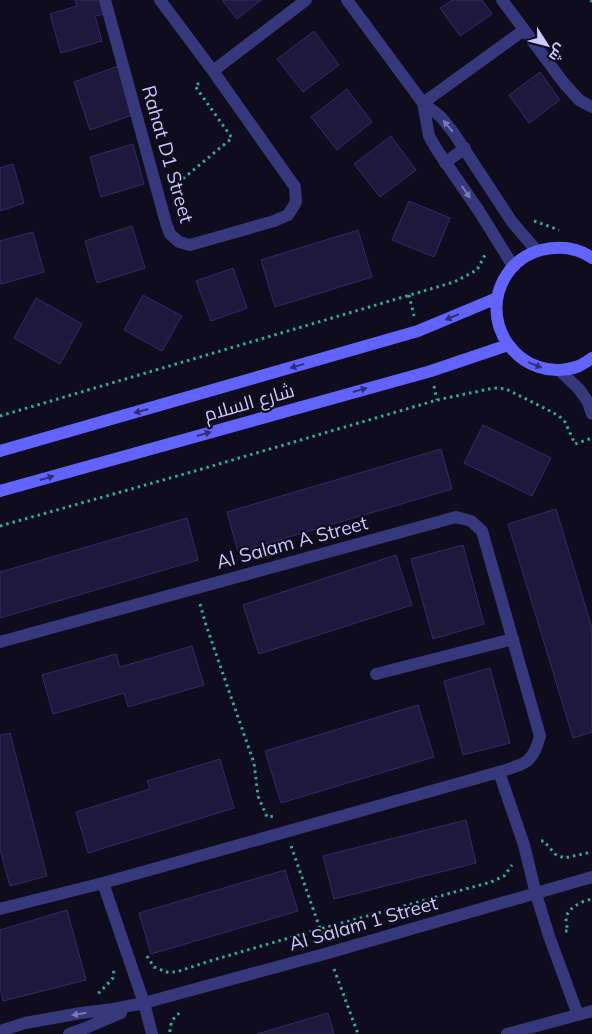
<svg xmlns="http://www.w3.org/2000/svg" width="592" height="1034" font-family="Mulish,Cairo,sans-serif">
	<rect width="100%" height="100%" fill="#0e0c1d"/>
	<path fill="#1e183d" stroke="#342a69" d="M75,0H101L105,14L95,16L102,41L61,53L50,14L77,6Z
		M222,0H261L237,19Z
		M452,0H482L492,14L460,36L440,8Z
		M314,31L339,65L303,92L277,59Z
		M118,66L135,114L90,130L74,82Z
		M540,72L560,100L529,123L509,95Z
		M347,89L372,122L337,150L311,117Z
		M391,136L416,170L380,197L354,164Z
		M133,144L144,184L101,197L90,157Z
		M13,164L24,203L0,211V168Z
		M409,201L450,218L434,257L392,240Z
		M132,226L145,268L97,283L85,241Z
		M358,230L372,277L275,307L261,260Z
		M33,232L44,272L1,284L0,281V241Z
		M233,268L247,308L211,321L196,281Z
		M143,295L182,316L162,351L124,330Z
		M36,298L82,324L60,364L14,338Z
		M483,425L551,458L532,496L464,463Z
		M441,449L452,489L238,552L227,512Z
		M556,509L592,628V732L573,738L508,524Z
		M187,518L198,560L0,618V572Z
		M463,545L484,624L433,639L411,559Z
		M396,555L412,605L259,654L243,605Z
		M192,646L204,685L128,707L124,693L53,714L42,675L116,654L120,667Z
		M490,668L510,743L463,755L444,681Z
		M418,705L434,757L281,803L265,751Z
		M10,733L47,876L10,886L0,849V735Z
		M220,759L234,808L88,853L76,812L150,789L147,781Z
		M466,820L476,863L334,899L323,856Z
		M285,870L298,911L151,954L139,913Z
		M67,910L86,980L3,1001L0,989V930Z
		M328,1013L334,1034H257Z"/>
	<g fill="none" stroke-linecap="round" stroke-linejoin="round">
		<path stroke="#2fac9f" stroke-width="3" stroke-dasharray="2.5 4" stroke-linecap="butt" d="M591,0L592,2
			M173,187L232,138L195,86L202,81
			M534,221L559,230
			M409,295L414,316
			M434,386L437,400
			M0,416L454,282L477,270L486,253
			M0,526L195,471L437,400L494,388L506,389L550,411L559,416L565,422L575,444L592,438
			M200,604L206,625L254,763L258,796L267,817L274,816
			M541,841H544L555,854L564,858L592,852
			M291,846L323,937
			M565,931H568C567,927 566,922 566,918C568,907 583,901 592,899
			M147,956L154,967L166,972H176L213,960L320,929L491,882L504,876L512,865
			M334,969L358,1034
			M98,993L100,992L113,978L114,969
			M170,1032C170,1023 174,1015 182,1012"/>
		<path stroke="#37377b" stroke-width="12" d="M105,0L166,223L170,234L179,242L190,245L274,221L288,215L296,202L295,187L213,71L160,0
			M347,0L423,103L441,117L453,132L512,222L537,251
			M502,0L563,82L579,100L592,107
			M213,71L306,0
			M423,103L429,136L437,150L479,211L513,266
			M423,103L524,30
			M445,163L465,148
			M559,370L579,389L588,402L592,414
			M0,642L456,517L471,521L482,531L540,736C533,764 524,764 499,772L103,883L0,909
			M376,674L513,639
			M499,772L524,845L536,894L549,936L578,1015
			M103,883L144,1003L152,1034
			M0,1031L25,1023L81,1013L113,1009L144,1003L328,953L592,877
			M69,1034L83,1029L121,1013
			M507,1034L592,1011"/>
		<path stroke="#6163fc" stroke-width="12" d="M592,258C577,247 559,246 541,250C529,253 518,260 510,270C472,319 520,387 579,366C583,364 588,361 592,358
			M0,451L418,331L497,298
			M0,491L431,371L508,345"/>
	</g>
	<defs><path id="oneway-solid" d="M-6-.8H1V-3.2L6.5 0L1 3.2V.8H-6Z" transform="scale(1.25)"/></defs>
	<g fill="#7a78b6">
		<use href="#oneway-solid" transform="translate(448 126) rotate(-130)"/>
		<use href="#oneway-solid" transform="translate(466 192) rotate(55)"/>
		<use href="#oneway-solid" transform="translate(79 1014) rotate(171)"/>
	</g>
	<g fill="#2f2f76">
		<use href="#oneway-solid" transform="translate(452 317) rotate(157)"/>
		<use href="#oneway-solid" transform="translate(535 365) rotate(22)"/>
		<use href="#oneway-solid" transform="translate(297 366) rotate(164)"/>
		<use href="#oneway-solid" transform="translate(360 390) rotate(-16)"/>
		<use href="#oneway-solid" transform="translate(141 411) rotate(164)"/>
		<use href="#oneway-solid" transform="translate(204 434) rotate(-16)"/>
		<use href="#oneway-solid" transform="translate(47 478) rotate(-16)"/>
	</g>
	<g text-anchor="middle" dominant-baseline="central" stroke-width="4.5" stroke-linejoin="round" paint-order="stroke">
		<g font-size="19" fill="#ccc8fe" stroke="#0e0c1d">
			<text transform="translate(168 154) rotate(74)">Rahat D1 Street</text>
			<text transform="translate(249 402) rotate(-16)">شارع السلام</text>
			<text transform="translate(292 542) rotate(-15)">Al Salam A Street</text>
			<text transform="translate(363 923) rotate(-16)">Al Salam 1 Street</text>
		</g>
	</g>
	<g transform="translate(547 45) rotate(126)" stroke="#0e0c1d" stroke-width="4" paint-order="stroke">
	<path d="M0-4L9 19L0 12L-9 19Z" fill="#ccc8fe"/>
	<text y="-8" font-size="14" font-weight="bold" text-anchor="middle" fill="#ccc8fe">ش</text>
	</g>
</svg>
